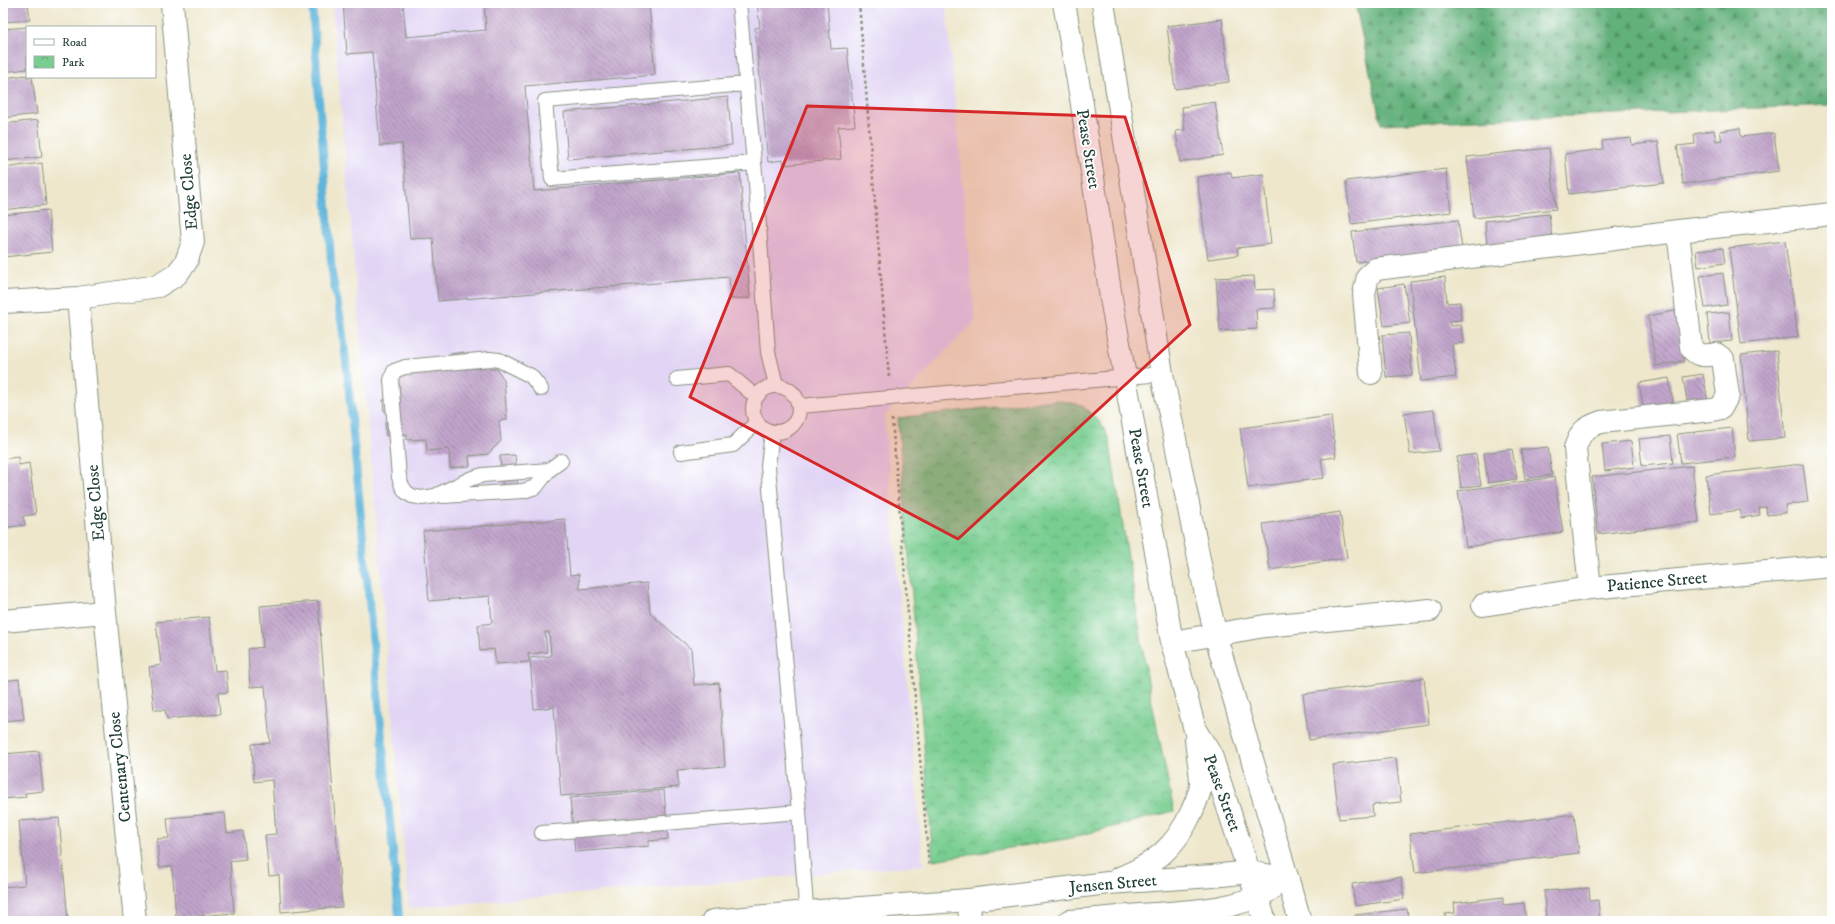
<svg xmlns="http://www.w3.org/2000/svg" width="1835" height="924" font-family="'IM FELL DW Pica',serif">
	<defs>
		<pattern id="forest-firs" width="22" height="20" patternUnits="userSpaceOnUse"><rect width="22" height="20" fill="#62b07a"/><path d="M5 1l3.5 6h-7zM16 11l3.5 6h-7z" fill="#509065"/></pattern>
		<pattern id="park-crowns" width="20" height="18" patternUnits="userSpaceOnUse"><rect width="20" height="18" fill="#78cd90"/><path d="M2 6a3 3 0 1 1 6 0M12 15a3 3 0 1 1 6 0" fill="none" stroke="#62a876"/></pattern>
		<pattern id="building-back-hatch" width="6" height="6" patternUnits="userSpaceOnUse"><rect width="6" height="6" fill="#c1a4cb"/><path d="M-1 5l2 2M0 0l6 6M5-1l2 2" fill="none" stroke="#9c87a6"/></pattern>
	</defs>
	<rect width="100%" height="100%" fill="#fff"/>
	<filter id="ink" filterUnits="userSpaceOnUse"><feTurbulence type="fractalNoise" baseFrequency=".025" numOctaves="2"/><feDisplacementMap in="SourceGraphic" scale="8" xChannelSelector="R" yChannelSelector="G"/><feConvolveMatrix kernelMatrix="1 2 1 2 8 2 1 2 1" color-interpolation-filters="sRGB"/></filter>
	<filter id="wash" filterUnits="userSpaceOnUse"><feTurbulence type="fractalNoise" baseFrequency=".012" numOctaves="4" result="noise"/><feDisplacementMap in="SourceGraphic" scale="16" xChannelSelector="R" yChannelSelector="G"/><feGaussianBlur stdDeviation="0.9" result="paint"/><feColorMatrix in="noise" values="0 0 0 0 0 0 0 0 0 0 0 0 0 0 0 0 0 1.4 0 .05"/><feComposite in="paint" operator="in"/></filter>
	<g filter="url(#wash)">
		<rect width="100%" height="100%" fill="#eee7cc"/>
		<path fill="#e1d4f4" d="M332,3H946L975,321L884,416L923,865L409,908Z"/>
		<path fill="url(#forest-firs)" stroke="#407657" d="M1355,3H1832V105L1381,124Z"/>
		<path fill="url(#park-crowns)" stroke="#4c8562" d="M1057,400L1081,405L1100,422L1109,439L1149,688L1174,811L1066,839L933,860L898,418Z"/>
		<g fill="none" stroke-linecap="round" stroke-linejoin="round">
			<path stroke="#5fb5dc" stroke-width="8" d="M312,3L332,274L342,325L347,370L399,915"/>
		</g>
		<g id="blocks">
			<path fill="url(#building-back-hatch)" d="M3,3H28L30,20L3,22Z
				M343,3H403L406,37L486,30L484,3H649L655,75L525,86L534,191L740,173L750,298L731,299L729,277L438,301L433,238L410,239L402,144L380,146L372,52L347,54Z
				M757,3H827L831,49L847,48L855,126L838,127L841,159L784,165L783,160L768,162L755,28L760,27Z
				M1222,19L1229,82L1175,89L1167,26Z
				M27,27V69L3,72V29Z
				M27,75V77H32L37,114L3,118V78Z
				M728,97L732,145L568,159L564,112Z
				M1215,102L1223,155L1180,162L1176,131L1185,130L1182,107Z
				M38,120L42,157L3,161V124Z
				M1740,128L1741,137L1774,133L1779,171L1683,184L1677,146L1695,144L1694,134L1714,130L1716,141L1722,140L1720,131Z
				M1631,138L1632,145L1658,142L1664,183L1569,194L1565,154L1603,149L1602,141Z
				M1549,148L1556,209L1474,218L1467,157Z
				M42,163L46,205L3,210V168Z
				M1446,169L1451,212L1351,224L1346,181Z
				M1231,172L1232,178L1263,174L1271,244L1237,248L1238,255L1208,259L1197,177Z
				M48,210L52,252L3,257V215Z
				M1549,214L1552,238L1487,245L1485,221Z
				M1458,220L1462,249L1356,262L1352,232Z
				M1785,241L1798,337L1741,344L1729,248Z
				M1723,248L1725,263L1698,267L1696,251Z
				M1723,273L1727,305L1705,308L1700,276Z
				M1254,276L1255,290L1274,289L1275,308L1256,309L1257,329L1220,331L1216,278Z
				M1445,277L1447,303L1460,302L1461,320L1449,321L1450,326L1461,325L1463,343L1452,344L1456,377L1421,381L1410,281Z
				M1404,284L1410,323L1384,326L1378,288Z
				M1675,311L1684,361L1656,366L1648,316Z
				M1729,312L1732,341L1710,343L1707,314Z
				M1409,333L1412,375L1386,377L1382,335Z
				M1777,351L1785,438L1749,441L1741,355Z
				M464,352L465,369L489,367V369H497L504,380L507,420L499,421L501,441L488,454L469,456L470,466L450,468L449,449L427,451L426,439L407,440V434L386,436L385,423L400,422L399,410L384,411L383,400L400,399L398,373L450,369L449,354Z
				M1703,374L1708,402L1688,406L1683,377Z
				M1669,378L1674,408L1644,413L1639,383Z
				M1434,410L1439,451L1410,454L1404,413Z
				M1331,416L1336,457L1321,459L1324,478L1248,488L1240,428Z
				M1732,428L1735,457L1681,463L1677,434Z
				M1670,436L1673,463L1642,466L1639,439Z
				M1631,441L1634,467L1605,471L1602,444Z
				M1548,447L1552,475L1525,479L1521,450Z
				M1512,449L1517,479L1488,483L1484,453Z
				M1476,454L1481,485L1461,488L1457,457Z
				M515,455L518,490L503,492L500,456Z
				M18,457L19,465L29,463L36,514L23,516L25,525L3,528V459Z
				M1803,464L1808,502L1785,505L1786,513L1767,515L1766,507L1759,508L1760,515L1741,518L1740,510L1711,514L1706,475Z
				M1692,466L1699,522L1598,534L1592,477Z
				M1554,477L1563,532L1466,547L1458,491Z
				M1340,512L1347,558L1270,570L1263,524Z
				M565,519L570,575L579,574L580,589L647,583L650,613L691,649L694,685L719,683L725,766L677,770L679,787L561,796L554,707L534,709L530,658L551,656L549,632H545L547,652L528,654L529,662L496,664L494,649L480,651L478,625L492,623L490,596L429,601L423,531Z
				M318,601L342,907L281,912L279,875L269,876L265,835L276,834L272,780L254,782L252,744L270,743L265,686L250,687L248,649L263,647L260,606Z
				M209,617L215,671L226,670L228,692L218,693L220,714L167,719L165,710H154L149,667L161,665L156,622Z
				M1424,678L1429,724L1309,740L1303,694Z
				M19,679L24,719L3,721V681Z
				M39,751L43,791L25,793L26,797L3,799V754Z
				M1396,758L1401,802L1372,805L1373,816L1339,819L1333,765Z
				M664,790L668,839L649,841V846L575,852L570,798Z
				M225,813L227,833L243,831L246,859L230,861L234,913L176,918L172,866L159,867L157,839L169,838L167,818Z
				M1574,814L1579,853L1415,873L1410,834Z
				M59,818L68,921H3V887L25,885L19,821Z
				M1401,877L1404,899L1355,906L1352,884Z
				M1589,888L1590,901L1598,900L1600,921H1559V917L1546,919L1544,891Z
				M1503,897V905L1524,903L1526,921H1446L1445,914L1455,913L1454,903Z
				M1407,909L1409,921H1356L1355,915Z
				M1439,917V921H1410V920Z"/>
		</g>
	</g>
	<g filter="url(#ink)">
		<use href="#blocks" fill-opacity="0" stroke="#869280" stroke-width="1"/>
		<g fill="none" stroke-linecap="round" stroke-linejoin="round">
			<defs>
				<path id="service" d="M739,3L756,184L768,352L776,385
					M746,84L545,101L552,179L754,163
					M677,379L729,374L756,397
					M753 409a23 23 0 1 1 46 0a23 23 0 1 1-46 0Z
					M541,389L531,376L499,360L490,359L405,367L394,371L391,380L399,477L402,486L406,492L412,496L422,498L435,496L470,479L483,475L549,470L561,461
					M800,406L1162,374
					M772,432L768,466L799,812L807,919
					M681,452L733,445L757,422
					M443,496L523,491L536,487L549,470
					M542,833L799,812"/>
				<path id="minor" d="M78,298L105,612L135,921
					M3,302L78,298L158,286L176,275L186,262L193,242L172,3
					M1371,373L1364,294L1368,276L1376,269L1678,231L1832,214
					M1590,588L1575,448C1581,431 1584,428 1601,422L1712,410L1721,408L1728,395L1723,359L1716,354C1706,356 1696,357 1691,347L1678,231
					M1483,605L1590,588L1832,566
					M3,621L105,612
					M1172,642L1265,626L1430,610
					M969,900L970,921"/>
				<path id="tertiary" d="M1064,3L1081,98L1111,298L1172,642L1195,730L1211,755L1265,921
					M1103,3L1162,374L1206,594L1218,644L1300,921
					M1120,878C1155,864 1176,847 1192,811C1195,804 1200,793 1201,785C1201,770 1197,754 1196,739
					M713,921L807,912L969,900L1108,883L1213,876L1249,872L1288,879
					M1069,921C1098,919 1126,916 1154,914C1193,911 1236,910 1270,890"/>
			</defs>
			<use href="#service" stroke="#869280" stroke-width="16"/>
			<use href="#minor" stroke="#869280" stroke-width="24"/>
			<use href="#tertiary" stroke="#869280" stroke-width="24"/>
			<path stroke="#869280" stroke-width="2.5" stroke-dasharray="3 3" stroke-linecap="butt" d="M859,3L889,378
				M892,419L929,867"/>
			<use href="#service" stroke="#fff" stroke-width="14"/>
			<use href="#minor" stroke="#fff" stroke-width="22"/>
			<use href="#tertiary" stroke="#fff" stroke-width="22"/>
		</g>
	</g>
	<path fill="#d62828" fill-opacity="0.2" stroke="#d62828" stroke-width="3" stroke-linejoin="round" d="M807,106L1125,117L1190,325L958,539L690,397Z"/>
	<g text-anchor="middle" dominant-baseline="central" stroke-width="3.5" stroke-linejoin="round" paint-order="stroke">
		<g font-size="17" fill="#1f3d34" stroke="#fff">
			<text transform="translate(1088 149) rotate(81)">Pease Street</text>
			<text transform="translate(189 192) rotate(-95)">Edge Close</text>
			<text transform="translate(1141 468) rotate(80)">Pease Street</text>
			<text transform="translate(96 503) rotate(-95)">Edge Close</text>
			<text transform="translate(1657 582) rotate(-5)">Patience Street</text>
			<text transform="translate(120 767) rotate(-96)">Centenary Close</text>
			<text transform="translate(1222 793) rotate(70)">Pease Street</text>
			<text transform="translate(1113 884) rotate(-5)">Jensen Street</text>
		</g>
	</g>
	<rect width="1835" height="924" fill="none" stroke="#fff" stroke-width="16"/>
	<rect x="26" y="26" width="130" height="52" fill="#ffffff" stroke="#a5b1ae"/>
	<rect x="34" y="39" width="20" height="6" fill="#ffffff" stroke="#a5b1ae"/>
	<text x="62" y="46" font-size="12" fill="#1f3d34">Road</text>
	<rect x="34" y="56" width="20" height="12" fill="url(#park-crowns)" stroke="#a5b1ae"/>
	<text x="62" y="66" font-size="12" fill="#1f3d34">Park</text>
</svg>
